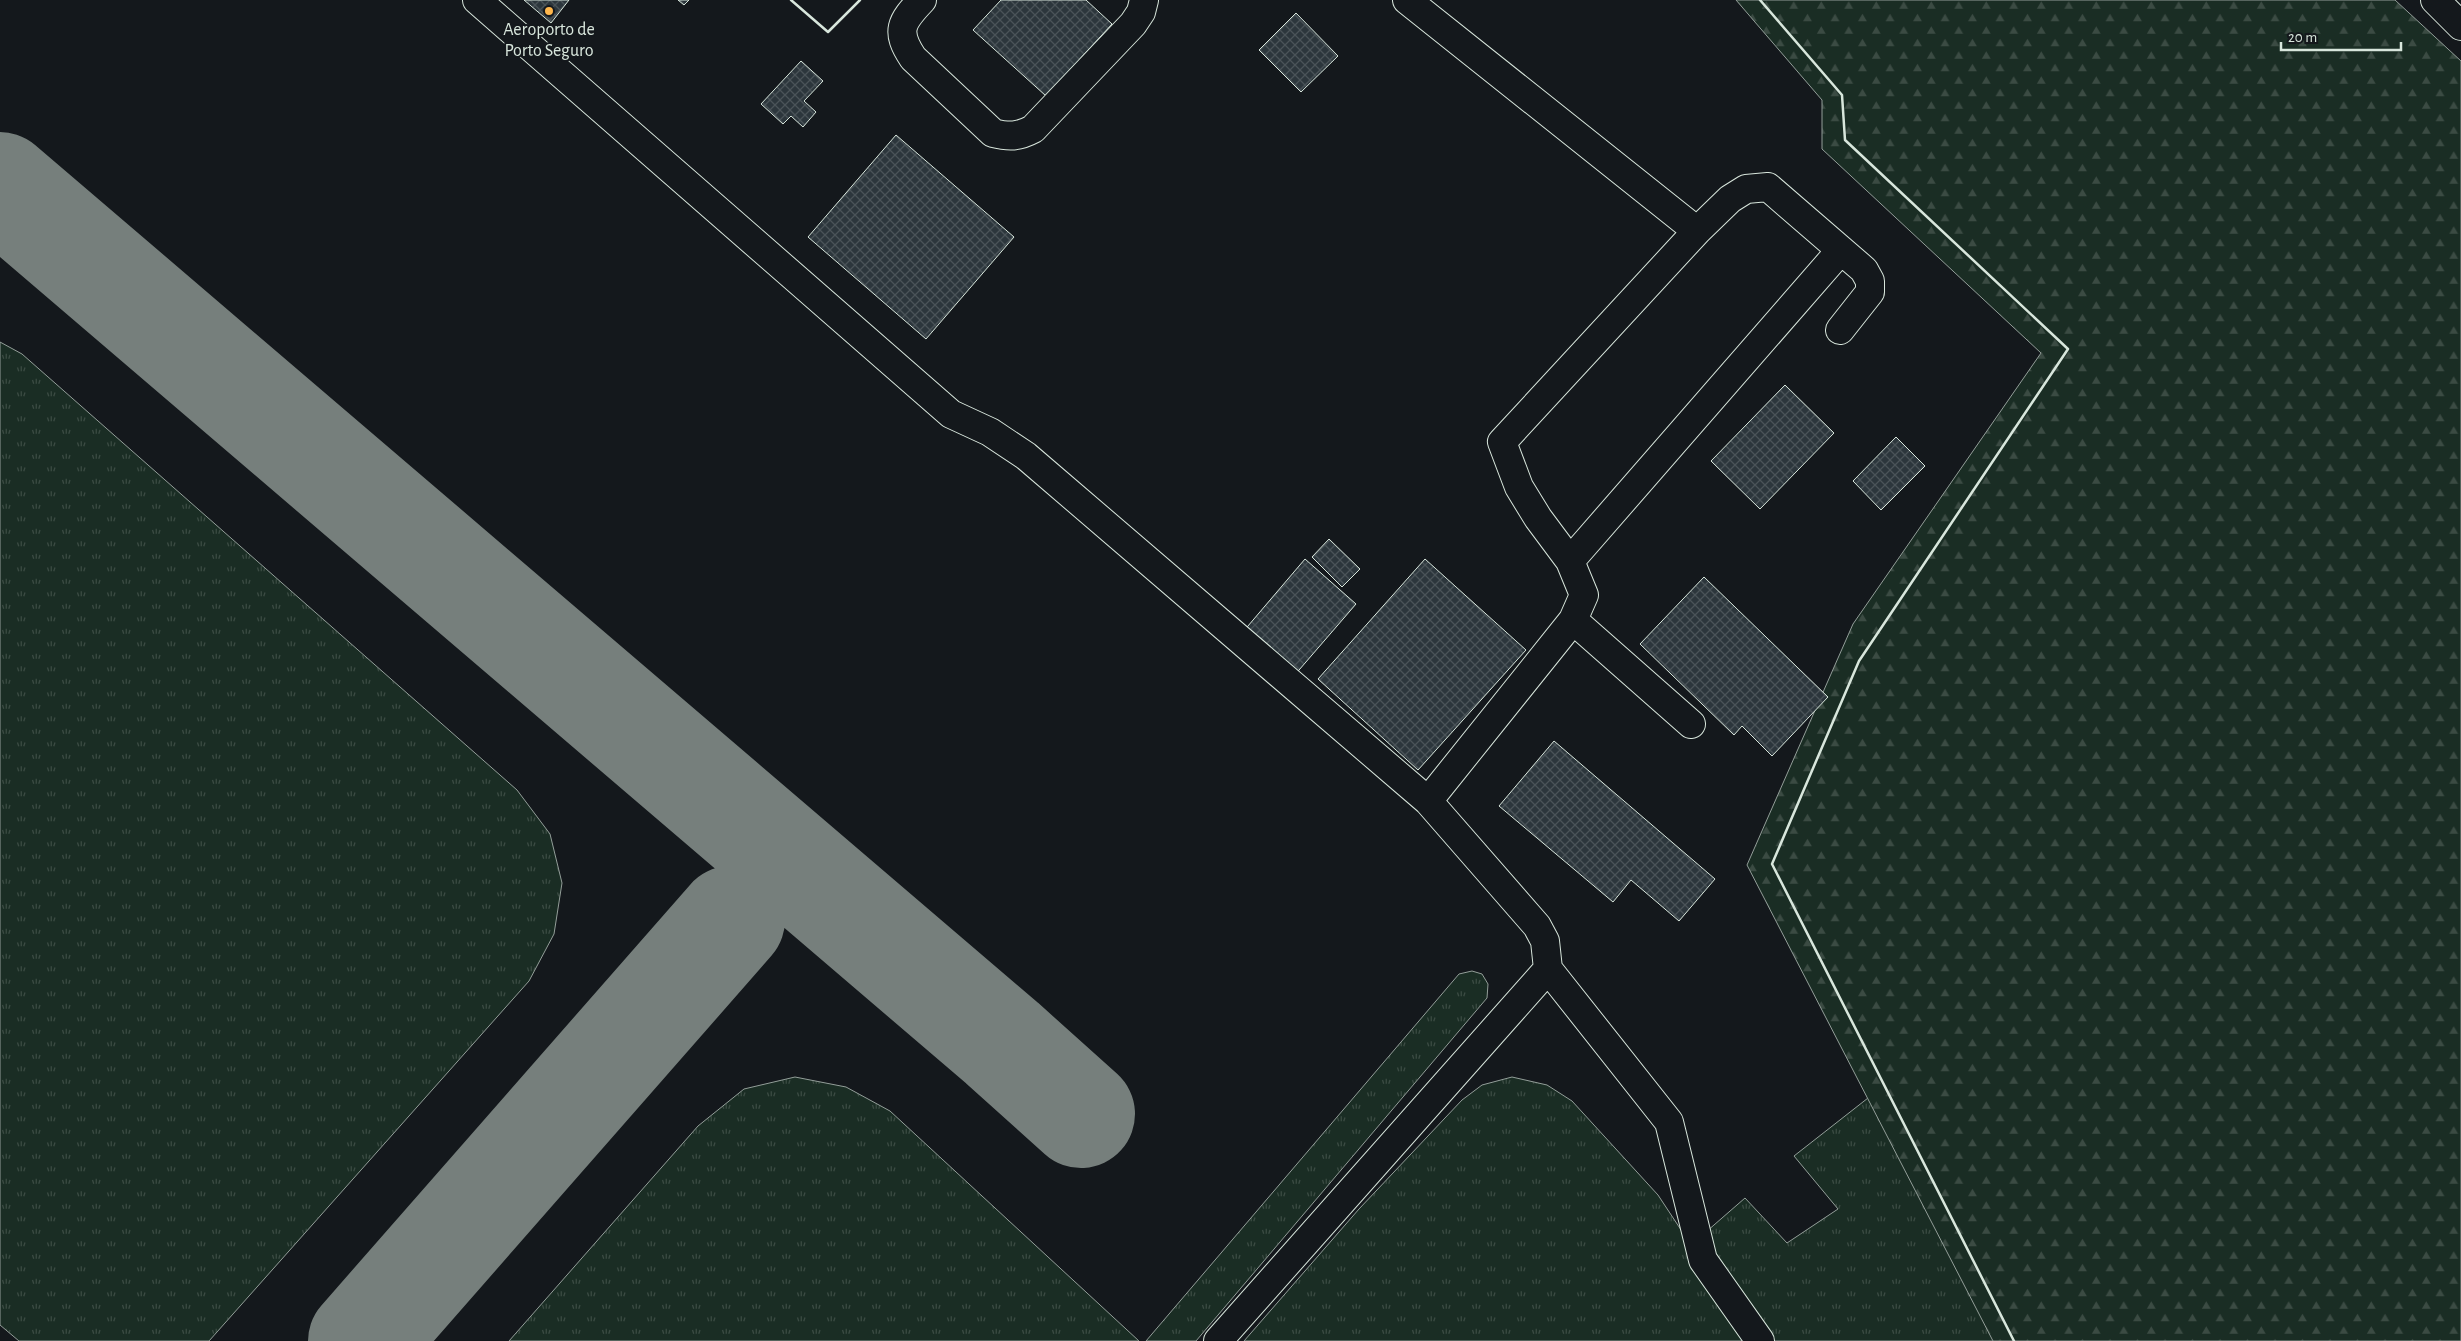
<svg xmlns="http://www.w3.org/2000/svg" width="2461" height="1341" font-family="'Alegreya Sans',sans-serif">
	<defs>
		<pattern id="grass-tufts" width="24" height="20" patternUnits="userSpaceOnUse" patternTransform="scale(1.25)"><rect width="24" height="20" fill="#1a2d24"/><path d="M3 7l-1-3M5 7V3M7 7l1-3M15 17l-1-3M17 17v-4M19 17l1-3" fill="none" stroke="#3b4b43"/></pattern>
		<pattern id="forest-firs" width="22" height="20" patternUnits="userSpaceOnUse" patternTransform="scale(1.25)"><rect width="22" height="20" fill="#1a2d24"/><path d="M5 1l3.5 6h-7zM16 11l3.5 6h-7z" fill="#3b4b43"/></pattern>
		<pattern id="building-cross-hatch" width="8" height="8" patternUnits="userSpaceOnUse" patternTransform="scale(1.25)"><rect width="8" height="8" fill="#2c363c"/><path d="M0 0l8 8M0 8l8-8" fill="none" stroke="#4a5358"/></pattern>
	</defs>
	<rect width="100%" height="100%" fill="#14181c"/>
	<path fill="url(#grass-tufts)" stroke="#939e99" d="M0,342L22,354L517,790L550,834L562,883L554,934L529,981L209,1341H19L0,1325Z
		M1472,971L1482,974L1488,984L1487,998L1196,1341H1146L1459,974Z
		M795,1077L846,1087L890,1111L1139,1341H509L698,1126L744,1089Z
		M1512,1077L1547,1085L1572,1101L1658,1195L1691,1245L1745,1198L1787,1243L1838,1209L1794,1156L1868,1098L1997,1341H1244L1359,1209L1462,1100L1482,1085Z"/>
	<path fill="url(#forest-firs)" stroke="#939e99" d="M1736,0H2395L2461,61V1341H1993L1747,865L1853,624L2041,353L1822,149V100Z"/>
	<g fill="none" stroke-linecap="round" stroke-linejoin="round">
		<path stroke="#767f7c" stroke-width="108" d="M0,186L1002,1043L1081,1114
			M362,1341L731,920"/>
	</g>
	<path fill="url(#building-cross-hatch)" stroke="#d8e6dc" d="M524,0H569L551,23Z
		M678,0H689L684,5Z
		M1001,0H1086L1112,24L1046,96L973,30Z
		M1296,13L1338,56L1301,92L1259,50Z
		M801,61L823,81L804,101L816,112L803,127L791,116L783,124L761,104Z
		M896,135L1014,237L926,339L808,237Z
		M1785,385L1834,433L1760,509L1711,461Z
		M1896,437L1925,466L1881,510L1853,481Z
		M1329,539L1360,569L1342,587L1312,557Z
		M1305,559L1356,604L1293,677L1242,633Z
		M1425,559L1526,650L1418,770L1318,679Z
		M1704,577L1828,697L1772,756L1742,726L1734,735L1640,644Z
		M1554,741L1715,879L1679,921L1631,880L1613,902L1499,806Z"/>
	<g fill="none" stroke-linecap="round" stroke-linejoin="round">
		<defs>
			<path id="minor" d="M477,0L951,414L990,432L1026,456L1428,801
				M922,0C901,22 895,31 913,58L993,133C1009,137 1018,137 1033,129L1133,24L1141,12L1144,0
				M1407,0L1697,231
				M2435,0L2461,26
				M1570,561L1841,250
				M1573,620L1691,724
				M1548,969L1669,1122L1703,1260L1760,1341
				M1218,1341L1548,969L1545,941L1537,926L1428,801L1573,620L1584,595L1570,561L1538,518L1519,487L1502,442L1697,231L1730,199L1746,189L1768,187L1864,270L1870,281V292L1840,330"/>
		</defs>
		<use href="#minor" stroke="#d8e6dc" stroke-width="30"/>
		<use href="#minor" stroke="#14181c" stroke-width="28"/>
		<path stroke="#d8e6dc" stroke-width="2.5" d="M791,0L828,32L860,0
			M1760,0L1842,95L1845,140L2068,349L1859,661L1772,864L2014,1341"/>
	</g>
	<circle fill="#ffb74d" stroke="#14181c" stroke-width="2" cx="549" cy="11" r="5"/>
	<g text-anchor="middle" dominant-baseline="central" stroke-width="4" stroke-linejoin="round" paint-order="stroke">
		<g font-size="18" fill="#d8e6dc" stroke="#14181c">
			<text x="549" y="30">Aeroporto de<tspan x="549" dy="21">Porto Seguro</tspan></text>
		</g>
	</g>
	<path d="M2281 42v8h120v-8" fill="none" stroke="#d8e6dc" stroke-width="2.5"/>
	<text x="2288" y="42" font-size="15" fill="#d8e6dc" stroke="#14181c" stroke-width="4" paint-order="stroke">20 m</text>
</svg>
